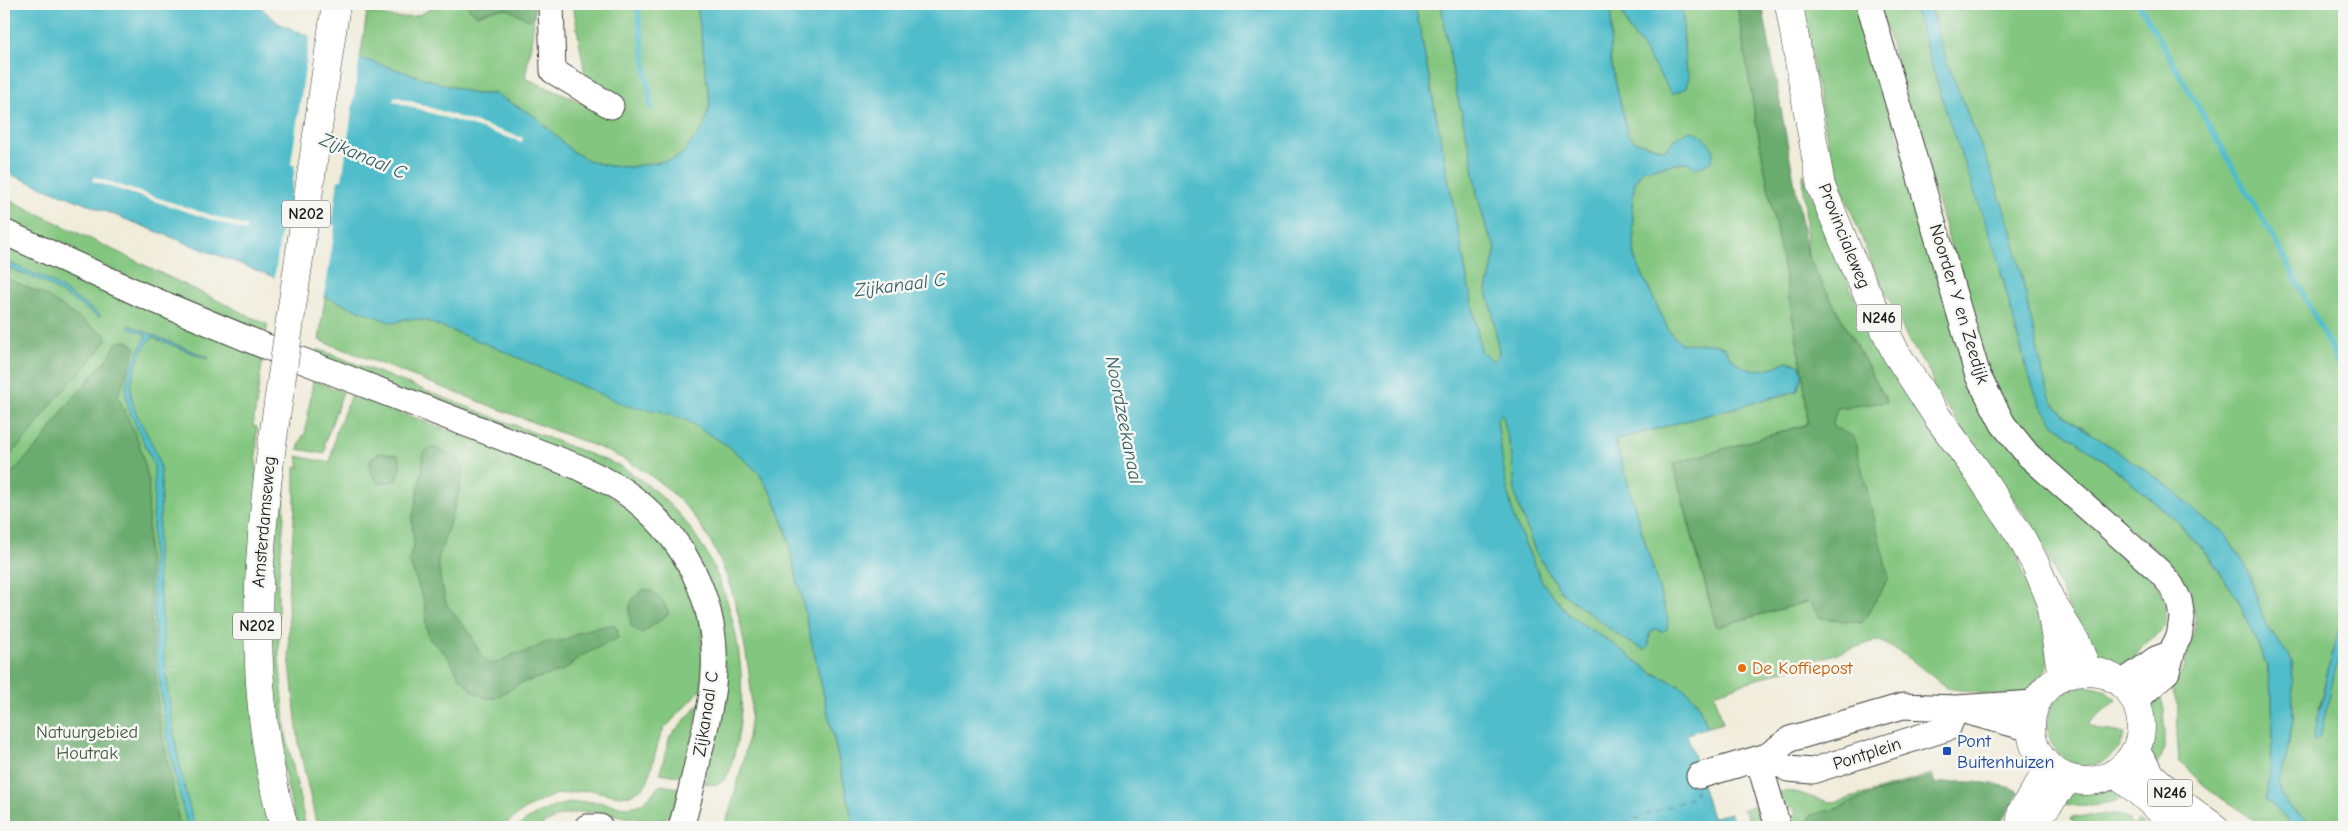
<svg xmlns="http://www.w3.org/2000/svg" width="2348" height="831" font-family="'Comic Neue',sans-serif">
	<rect width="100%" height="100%" fill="#f6f6f2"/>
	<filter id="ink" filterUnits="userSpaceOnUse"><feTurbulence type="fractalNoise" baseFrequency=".02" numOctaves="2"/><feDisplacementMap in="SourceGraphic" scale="10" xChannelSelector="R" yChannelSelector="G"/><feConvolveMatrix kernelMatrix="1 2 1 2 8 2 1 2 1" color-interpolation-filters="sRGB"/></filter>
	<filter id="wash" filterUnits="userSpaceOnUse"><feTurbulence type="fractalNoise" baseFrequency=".0096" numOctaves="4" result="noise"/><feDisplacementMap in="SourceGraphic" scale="20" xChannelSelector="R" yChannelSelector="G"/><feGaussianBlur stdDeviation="1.12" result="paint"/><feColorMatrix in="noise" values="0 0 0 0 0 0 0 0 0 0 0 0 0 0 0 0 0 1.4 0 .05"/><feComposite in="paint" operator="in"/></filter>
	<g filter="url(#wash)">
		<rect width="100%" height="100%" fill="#f0ecda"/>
		<path fill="#83c67f" stroke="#50714e" d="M436,4H535L532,39L525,78L615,117L622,101L586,81L573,4H697L710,104L704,127L681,155L671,160L652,164L630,167L609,166L590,161L573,152L559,139L495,94H475L365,60L395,323L405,319L424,320L684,419L708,432L730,447L758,472L773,496L786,530L854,827H725C736,785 753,739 751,694C750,672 745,648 741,627C722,539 684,484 600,448L319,340L367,12C391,18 416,23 436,4Z
			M1415,4H1441L1455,86L1471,154L1477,194L1487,231L1496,248L1487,291L1492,309L1499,353L1494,361L1481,351Z
			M1612,4H1623V14L1629,30L1651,59L1689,76L1685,66L1682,4H1737L1756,122L1803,373L1808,424L1673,464L1716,627L1810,601L1832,426L1837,408L1887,402L1808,257L1803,174L1855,299L1880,351L2011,539L2043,626L2048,658L2046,669L2032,688L2020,694H1985L1947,688L1905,655L1880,641L1872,642L1714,693L1723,723L1708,727L1696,700L1681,686L1653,673L1609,641L1571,617L1542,582L1514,519L1505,479L1497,420L1501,414L1503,415L1512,457L1516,498L1535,551L1561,592L1622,638L1649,645L1650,633L1655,629L1662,631L1668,620L1615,440L1797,391L1787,361C1762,374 1739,375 1724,347L1700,343L1692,345L1680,343L1669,331L1635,259L1632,202L1635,183L1642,170L1688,162L1675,138L1666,150L1637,142L1628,135L1610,58Z
			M1801,4H1858L1967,365L2155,583L2164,599L2166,626C2159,635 2147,640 2140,650C2133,659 2139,658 2126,667L2101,661L2090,653L2075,624L2045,550L2025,515L1935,391L1930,373L1907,337L1872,264L1831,160Z
			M1879,4H1913L1995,249L2027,371L2054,424L2120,473L2179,523L2209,557L2237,598L2253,633L2267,666L2272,698L2273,737L2267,800L2297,827H2265L2209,790L2179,761L2177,735L2178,706L2171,687L2184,667L2196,623L2191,594L2179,574L2133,531L2065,476L2023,430L2001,400L1983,356Z
			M1929,4H2344V371L2341,368L2344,374V614L2331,656L2319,709L2335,671L2344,642V827H2318L2288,806L2281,795L2279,784L2285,763L2293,720L2292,660L2265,623L2247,568L2223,531L2200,516L2171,488L2064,415L2051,400L2044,379L2012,232L1989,166L1946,60Z
			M4,197L268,325L266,334L205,312L4,222Z
			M4,243L263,357L253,426L257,427C256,437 258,446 256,457L274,827H4Z
			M318,349L618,465C655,486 688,518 708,556C740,616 751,694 733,759C729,776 723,789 704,783L722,687L662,512L317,356Z
			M313,380L343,392L324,445L326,447L324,454L298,449L303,435H305Z
			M351,395L561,470L603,489L653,529L683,572L702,625V689L664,729L660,737L648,780L644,787L630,795L619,796L590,790L554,795L527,808L502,827H317L299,746L289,654L288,594L295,507V466L300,467L297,456L330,463L336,432Z
			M281,464H285L284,517L278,588L279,657L286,734L306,827H296L277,737L268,625Z
			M2087,686L2104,690L2116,700L2089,723V725L2101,730L2125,733C2122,746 2114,757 2102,762C2047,785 2020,692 2087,686Z
			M2160,695L2164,709V749L2162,756L2156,765L2150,752L2149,744L2152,706Z
			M701,702L683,775L677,776L660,773L670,736Z
			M1932,774L1933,777L1874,793L1836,809L1811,815L1803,827H1783L1786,819L1796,815L1793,807L1784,810L1779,792C1799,788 1816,803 1837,802Z
			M661,785L679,788L674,812L664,819L652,822L605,813L581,812L559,816L538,827H517C542,807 572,798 604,803C615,805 626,809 638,805C648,801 652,791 661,785Z
			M2114,788L2126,796C2114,805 2079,807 2065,804L2070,795L2076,792Z
			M1759,804L1774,827H1750L1745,810H1742Z
			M2118,814L2129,819L2128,821L2133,826L2138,821L2146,827H2082L2071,819L2072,817Z"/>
		<path fill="#6aab6e" stroke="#436445" d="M468,4H535L534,17L529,20C522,18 517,13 510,10C501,6 487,12 477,15L469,9Z
			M1737,4H1762L1808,257L1887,402L1837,408L1832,426L1854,437L1889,578L1862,623L1820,618L1809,601L1717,627L1673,464L1808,424L1803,373L1756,122Z
			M4,277L45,295L95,329L105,334L107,339L98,353L55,400L29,435L4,462Z
			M127,341L136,347L118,396L139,443L149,481L148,546L151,621L159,717L180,827H4V485L9,476L43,440L64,409L108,358L117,342Z
			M433,447L458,459L463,469L459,492L438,560L441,583L447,605L471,635L482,657L492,664L499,662L514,654L529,651L544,643L565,640L581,631L613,624L618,630V638L583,655L563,671L521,683L495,698H486L475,693L460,678L447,655L430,640L426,627L425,604L409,560L414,543L412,520L422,472L423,452Z
			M379,453L398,455L401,467L397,480L379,484L370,471V460Z
			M645,589C659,592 664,602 669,614L642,633L631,626C628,606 628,600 645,589Z
			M1933,777L1935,784C1954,780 2003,781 2019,792L1998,827H1803L1811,815L1836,809L1874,793Z"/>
		<path fill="#51bdca" stroke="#366c73" d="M4,4H257L278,23L360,58L475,94H495L536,117L573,152L590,161L609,166L630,167L671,160L681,155L704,127L710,104L697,4H1415L1481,351L1494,361L1499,353L1492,309L1487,291L1496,248L1487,231L1477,194L1471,154L1455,86L1441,4H1612L1610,58L1628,135L1637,142L1666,150C1684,126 1698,124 1714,151L1711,162L1696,168L1687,162L1642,170L1635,183L1632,202L1635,259L1669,331L1680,343L1713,344L1724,347C1739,375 1762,374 1787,361L1799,364L1803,373L1797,391L1615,440L1668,620L1667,629L1662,631L1655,629L1650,633L1649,645L1645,650L1622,638L1561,592L1535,551L1516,498L1512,457L1503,416L1501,414L1497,420L1505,479L1514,519L1542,582L1571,617L1609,641L1653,673L1681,686L1696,700L1708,727L1687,734L1712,818L1730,813L1737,827H854L786,530L773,496L758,472L730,447L684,419L659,411L627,406L494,347L424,320L405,319L395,323L387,321L4,172Z
			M1623,4H1682L1685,66L1689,76L1686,88L1672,94L1636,38L1629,30L1623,14Z
			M1913,4H1929L1946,60L1989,166L2012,232L2044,379L2051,400L2064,415L2171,488L2200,516L2223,531L2247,568L2265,623L2292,660L2293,720L2285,763L2279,784L2281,795L2288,806L2318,827H2297L2266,800L2273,737L2272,698L2267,666L2253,633L2237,598L2210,557L2179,523L2120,473L2054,424L2039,403L2027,371L1995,249L1950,124Z
			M4,261L49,280L100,315L99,317L44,282L4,266Z
			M129,325L209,358L207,359L152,337C142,349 131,373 131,389C131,418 156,439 160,467C164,498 157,530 157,561C158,579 160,597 162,614C166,687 174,756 195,827H188C164,743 152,647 152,559C152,528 155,498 154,467C147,442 124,413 126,387C127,370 139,352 146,337L145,334L129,328Z
			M2344,614V642L2335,671L2323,725L2319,738L2313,742L2331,656Z"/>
		<path fill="#f0ecda" d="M310,35L360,55L342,180H338L332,224L335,226L324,300L274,281L283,218H288L295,166L291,164Z
			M395,96L523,138L522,142L393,101Z
			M94,177L247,227L246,231L93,181Z"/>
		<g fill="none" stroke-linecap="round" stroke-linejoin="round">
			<path stroke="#51bdca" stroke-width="5.5" d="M637,4L651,108
				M2139,4L2284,256L2338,362"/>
			<path stroke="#315c62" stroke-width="1" stroke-dasharray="6 5" stroke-linecap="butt" d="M1614,827L1694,797L1696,789"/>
		</g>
	</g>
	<g filter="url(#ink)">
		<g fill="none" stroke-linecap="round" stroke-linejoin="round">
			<defs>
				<path id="minor" d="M551,4L553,71L611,106
					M1869,4L1978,376L2003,424L2028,455L2158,570L2171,585L2179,600L2182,618L2179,637L2174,646L2167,672L2135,701
					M4,232L142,295L267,347L578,467C594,475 611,482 625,492C683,533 718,600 714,672C713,697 707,721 701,746C695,774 689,801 681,827
					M2121,684L2156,659L2172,653
					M1968,712L2031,729
					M1767,756L1788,769L1812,771L1948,728L1956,708
					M1758,759L1778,827
					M1699,776L1767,756L1790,739L1903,706L1956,708L2035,703
					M587,827H600"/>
				<path id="major" d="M1789,4L1821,186L1854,266L1896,353L1938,418L1975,468L2021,537L2036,565L2050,599L2076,642L2088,671
					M275,424C255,559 247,695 284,827
					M2051,610L2062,676
					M2031 726a55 55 0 1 1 110 0a55 55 0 1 1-110 0Z
					M2135,751L2152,776L2185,806L2214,827
					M2114,773L2138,791L2178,827
					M2020,827L2022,811L2050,767
					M2030,827L2069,778"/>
			</defs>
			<use href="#minor" stroke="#3c3b38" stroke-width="27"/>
			<use href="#major" stroke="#3c3b38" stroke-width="29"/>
			<use href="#minor" stroke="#fff" stroke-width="25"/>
			<use href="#major" stroke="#fff" stroke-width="28"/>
			<defs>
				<path id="major-bridge" d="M275,424L336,4"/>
			</defs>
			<use href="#major-bridge" stroke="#3c3b38" stroke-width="29" stroke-linecap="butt"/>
			<use href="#major-bridge" stroke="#fff" stroke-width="28"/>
		</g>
	</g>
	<circle fill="#e8710a" stroke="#f6f6f2" stroke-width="2" cx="1742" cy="668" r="5"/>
	<rect fill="#1a4fb4" stroke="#f6f6f2" stroke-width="2" x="1942" y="746" width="10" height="10" rx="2.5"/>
	<g text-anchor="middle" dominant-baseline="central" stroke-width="5" stroke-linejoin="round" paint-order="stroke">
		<g fill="#f6f6f2" stroke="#5d5d5c" stroke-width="1">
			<rect x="282" y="200.5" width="48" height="27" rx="4"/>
			<rect x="1856.5" y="304.5" width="45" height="27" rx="4"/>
			<rect x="233" y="612.5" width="48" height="27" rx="4"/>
			<rect x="2147.5" y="779.5" width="45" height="27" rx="4"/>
		</g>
		<g font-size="16" font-weight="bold" fill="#1c1c1c">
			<text x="306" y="214">N202</text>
			<text x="1879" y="318">N246</text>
			<text x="257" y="626">N202</text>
			<text x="2170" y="793">N246</text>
		</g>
		<g font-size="18" fill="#1c1c1c" stroke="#f6f6f2">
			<text transform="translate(1844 236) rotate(68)">Provincialeweg</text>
			<text transform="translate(1959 304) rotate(73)">Noorder Y en Zeedijk</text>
			<text transform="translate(264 522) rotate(-85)">Amsterdamseweg</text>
			<text transform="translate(706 714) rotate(-81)">Zijkanaal C</text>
			<text transform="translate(1867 754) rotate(-18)">Pontplein</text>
		</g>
		<g font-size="18" fill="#c56008" stroke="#f6f6f2" text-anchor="start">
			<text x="1752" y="668">De Koffiepost</text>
		</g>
		<g font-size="18" fill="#40583f" stroke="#f6f6f2">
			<text x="87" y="732">Natuurgebied<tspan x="87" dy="21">Houtrak</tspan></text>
		</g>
		<g font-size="18" fill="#164399" stroke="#f6f6f2" text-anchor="start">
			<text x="1957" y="741">Pont<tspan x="1957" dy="21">Buitenhuizen</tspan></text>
		</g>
		<g font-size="19" font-style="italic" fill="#315c62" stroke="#f6f6f2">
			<text transform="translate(363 156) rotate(23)">Zijkanaal C</text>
			<text transform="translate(900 285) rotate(-7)">Zijkanaal C</text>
			<text transform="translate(1124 420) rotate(79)">Noordzeekanaal</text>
		</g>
	</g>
	<rect width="2348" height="831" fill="none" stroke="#f6f6f2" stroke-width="20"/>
</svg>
